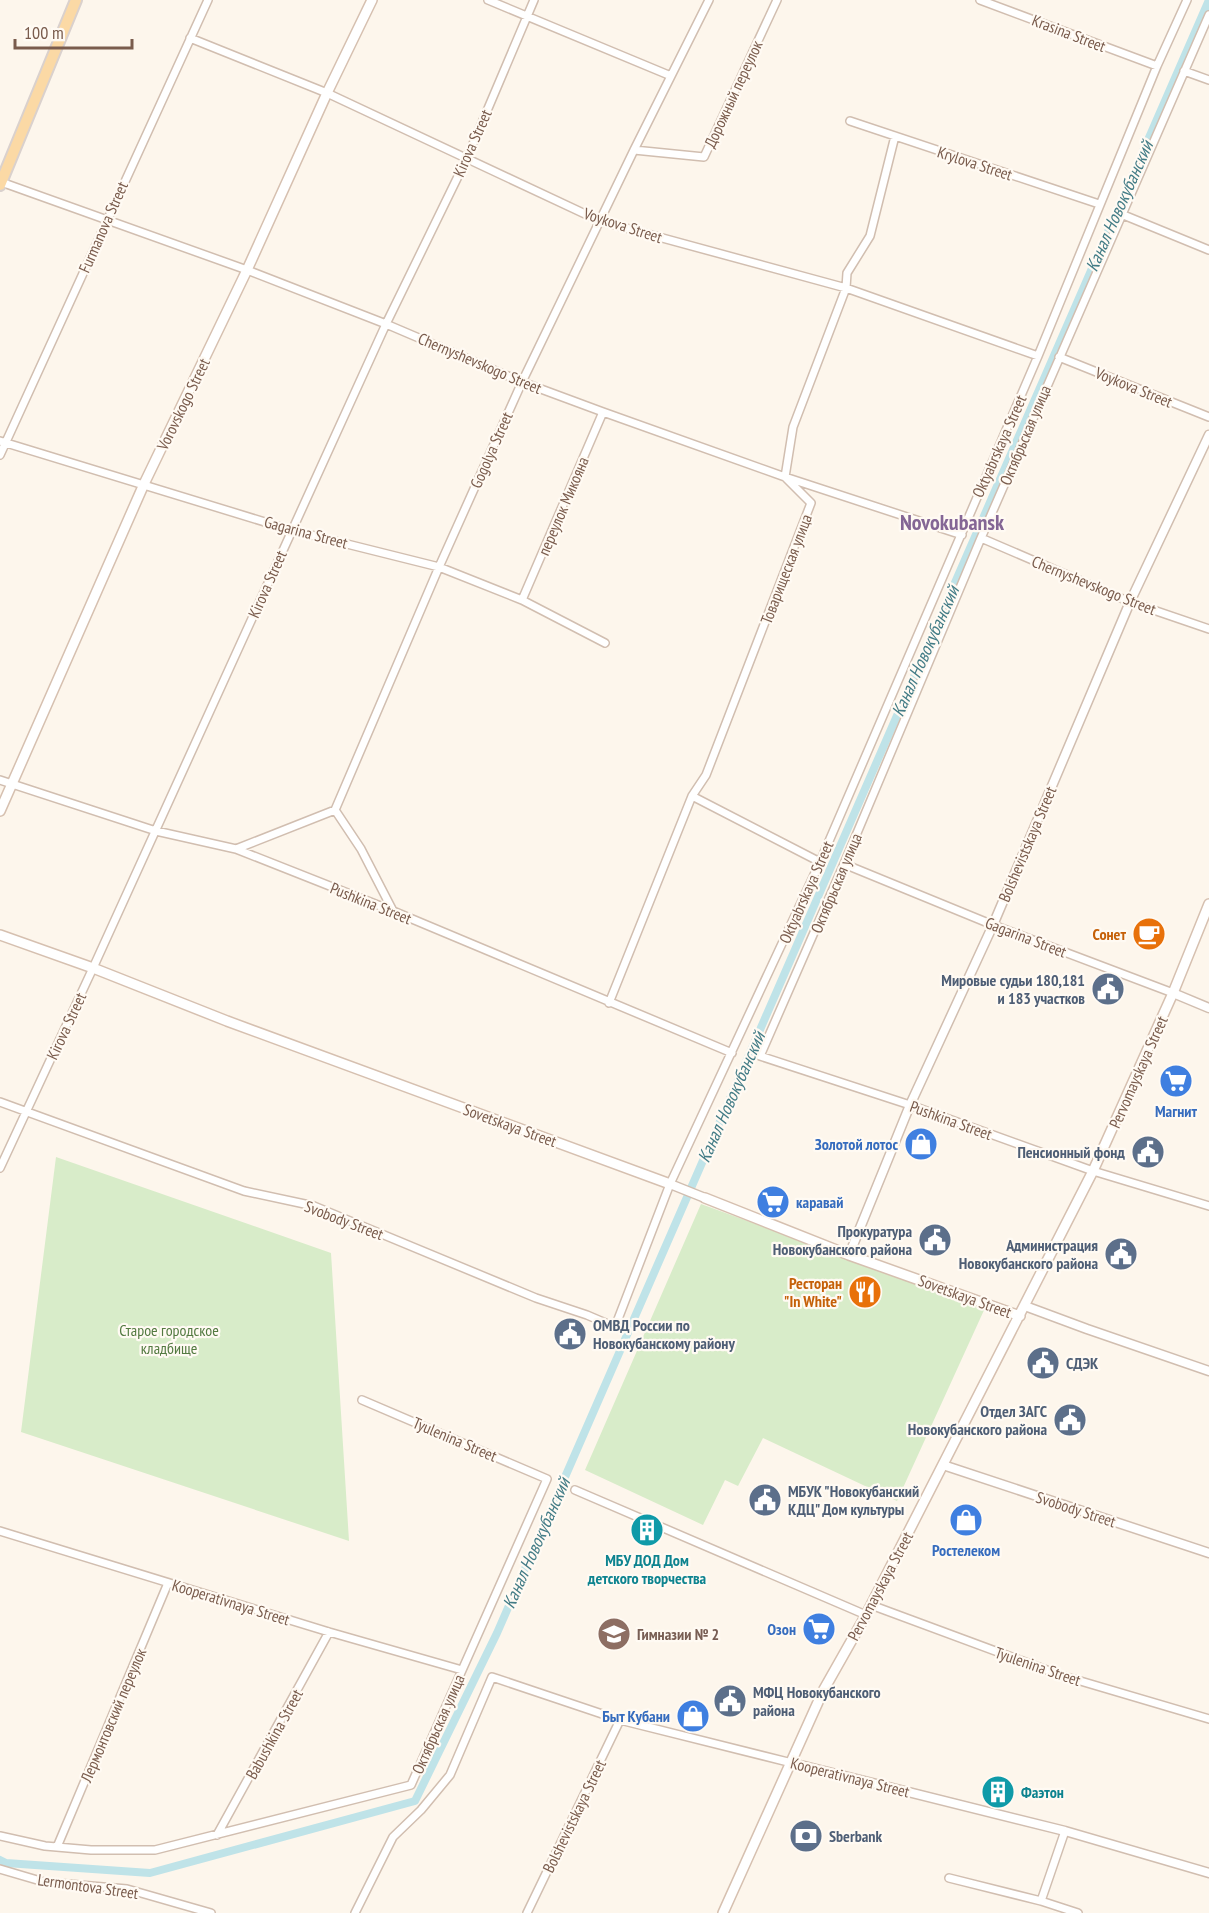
<svg xmlns="http://www.w3.org/2000/svg" width="1209" height="1913" font-family="'PT Sans Narrow',sans-serif">
	<rect width="100%" height="100%" fill="#fdf6ec"/>
	<path fill="#d8ecc9" d="M56,1157L331,1253L349,1541L21,1432Z
		M701,1204L985,1308L897,1501L763,1438L738,1486L725,1480L703,1525L585,1470Z"/>
	<g fill="none" stroke-linecap="round" stroke-linejoin="round">
		<path stroke="#bfe3e8" stroke-width="8" d="M0,1860L6,1863L150,1873L415,1801L497,1633L1209,0"/>
		<defs>
			<path id="minor" d="M488,0L671,76
				M980,0L1157,66
				M1209,15L981,538L844,864L760,1056L910,1105L1093,1171L1209,1206
				M190,38L327,93L600,221L846,288L1038,356
				M1184,71L1209,80
				M850,121L1099,204
				M634,150L704,157L777,0
				M1,182L247,270L386,324L522,382L603,412L785,477L962,535
				M1121,214L1209,250
				M1059,357L1209,417
				M0,441L291,530L439,567L522,600L605,643
				M0,455L208,0
				M981,538L1130,602L1209,629
				M522,600L603,412
				M0,780L156,831L236,849L393,911L732,1053
				M692,796L820,862
				M236,849L335,810
				M844,864L993,925L1173,993
				M393,911L361,849L335,810L439,567L522,382L634,150L709,0
				M609,1003L692,796L706,775L811,503L785,477L793,427L846,288L847,273L870,236L895,136
				M0,1102L244,1191L314,1206L536,1298L587,1315L615,1327L670,1184L820,862L1038,356L1157,66L1187,0
				M0,1168L93,968L386,324L467,158L534,0
				M575,1490L866,1615
				M0,1531L329,1632L462,1670
				M871,1605L1060,1675L1209,1719
				M217,1835L329,1632
				M0,1836L45,1846L91,1850H155L411,1785L547,1479L362,1400
				M57,1847L168,1583
				M0,1869L44,1882L127,1889L211,1913
				M949,1878L1041,1901L1078,1913
				M1041,1901L1065,1831
				M355,1913L393,1837L421,1810L450,1775L492,1677L620,1720L792,1763
				M527,1913L620,1720"/>
			<path id="tertiary" d="M1173,993L1209,1008
				M670,1184L705,1198
				M849,1255L910,1105L993,925L1130,602L1209,435
				M1025,1306L1087,1329L1209,1371
				M943,1465L1209,1553
				M792,1763L1065,1831L1209,1873"/>
			<path id="secondary" d="M0,811L144,484L247,270L327,93L372,0
				M0,935L93,968L227,1021L670,1184
				M705,1198L849,1255L1020,1316
				M723,1913L823,1691L866,1615L1093,1171L1173,993L1209,904"/>
			<path id="primary" d="M0,185L76,0"/>
		</defs>
		<use href="#minor" stroke="#d1beb0" stroke-width="10"/>
		<use href="#tertiary" stroke="#d1beb0" stroke-width="11"/>
		<use href="#secondary" stroke="#d6c0b0" stroke-width="12"/>
		<use href="#primary" stroke="#dad1cd" stroke-width="14"/>
		<use href="#minor" stroke="#fff" stroke-width="7"/>
		<use href="#tertiary" stroke="#fff" stroke-width="8"/>
		<use href="#secondary" stroke="#fff" stroke-width="9"/>
		<use href="#primary" stroke="#fbd9a5" stroke-width="10"/>
	</g>
	<defs>
		<symbol id="cafe-disc" viewBox="-11 -11 22 22"><circle r="9.5" fill="#e8710a" stroke="#fffaf3"/><path d="M-5.5-4.5H6V0H3Q3 3.5 0 3.5H-2.5Q-5.5 3.5-5.5 0ZM3-3.2v2h1.7v-2ZM-6 4.5H4V6H-6Z" fill="#fff"/></symbol>
		<symbol id="civic-disc" viewBox="-11 -11 22 22"><circle r="9.5" fill="#5c6f8a" stroke="#fffaf3"/><path d="M-.6-6.5H3V-4.5H.6V-3L4-1V1h2V6H-6V1h2V-1L-.6-3ZM-1.2 2.5V6h2.4V2.5Z" fill="#fff"/></symbol>
		<symbol id="supermarket-disc" viewBox="-11 -11 22 22"><circle r="9.5" fill="#3f7fe0" stroke="#fffaf3"/><path d="M-6-5.5h2.5l.6 2H6L4.5 2H-2.5L-4.4-4H-6ZM-1.5 3.2a1.3 1.3 0 1 0 .1 0ZM3 3.2a1.3 1.3 0 1 0 .1 0Z" fill="#fff"/></symbol>
		<symbol id="shop-disc" viewBox="-11 -11 22 22"><circle r="9.5" fill="#3f7fe0" stroke="#fffaf3"/><path d="M-5-2.5h2.3a2.7 3.5 0 0 1 5.4 0H5L5.5 6h-11ZM-1.5-2.5h3a1.5 2.3 0 0 0-3 0Z" fill="#fff"/></symbol>
		<symbol id="restaurant-disc" viewBox="-11 -11 22 22"><circle r="9.5" fill="#e8710a" stroke="#fffaf3"/><path d="M-5-6h1v4h1v-4h1v4h1v-4h1v5L-1.5 .5V6h-2V.5L-5-1ZM5-6V6H3V1.5H1.5Q1.5-4 5-6Z" fill="#fff"/></symbol>
		<symbol id="building-disc" viewBox="-11 -11 22 22"><circle r="9.5" fill="#0f9aa8" stroke="#fffaf3"/><path d="M-4-6H4V6H1V3H-1V6H-4ZM-2.5-4.3h1.7v1.8h-1.7ZM.8-4.3h1.7v1.8H.8ZM-2.5-1h1.7V.8h-1.7ZM.8-1h1.7V.8H.8Z" fill="#fff"/></symbol>
		<symbol id="school-disc" viewBox="-11 -11 22 22"><circle r="9.5" fill="#8d6e63" stroke="#fffaf3"/><path d="M0-5L7-2L0 1L-7-2ZM-4 1L0 2.5L4 1V4Q0 6-4 4Z" fill="#fff"/></symbol>
		<symbol id="bank-disc" viewBox="-11 -11 22 22"><circle r="9.5" fill="#5c6f8a" stroke="#fffaf3"/><path d="M-6-4H6V4H-6ZM0-2.3a2.3 2.3 0 1 0 0 4.6a2.3 2.3 0 1 0 0-4.6Z" fill="#fff"/></symbol>
	</defs>
	<g fill-rule="evenodd">
		<use href="#cafe-disc" x="1130" y="915" width="38" height="38"/>
		<use href="#civic-disc" x="1089" y="970" width="38" height="38"/>
		<use href="#supermarket-disc" x="1157" y="1062" width="38" height="38"/>
		<use href="#shop-disc" x="902" y="1125" width="38" height="38"/>
		<use href="#civic-disc" x="1129" y="1133" width="38" height="38"/>
		<use href="#supermarket-disc" x="754" y="1183" width="38" height="38"/>
		<use href="#civic-disc" x="916" y="1221" width="38" height="38"/>
		<use href="#civic-disc" x="1102" y="1235" width="38" height="38"/>
		<use href="#restaurant-disc" x="846" y="1273" width="38" height="38"/>
		<use href="#civic-disc" x="551" y="1315" width="38" height="38"/>
		<use href="#civic-disc" x="1024" y="1344" width="38" height="38"/>
		<use href="#civic-disc" x="1051" y="1401" width="38" height="38"/>
		<use href="#civic-disc" x="746" y="1481" width="38" height="38"/>
		<use href="#shop-disc" x="947" y="1501" width="38" height="38"/>
		<use href="#building-disc" x="628" y="1511" width="38" height="38"/>
		<use href="#supermarket-disc" x="800" y="1610" width="38" height="38"/>
		<use href="#school-disc" x="595" y="1615" width="38" height="38"/>
		<use href="#civic-disc" x="711" y="1682" width="38" height="38"/>
		<use href="#shop-disc" x="674" y="1697" width="38" height="38"/>
		<use href="#building-disc" x="979" y="1773" width="38" height="38"/>
		<use href="#bank-disc" x="787" y="1817" width="38" height="38"/>
	</g>
	<g text-anchor="middle" dominant-baseline="central" stroke-width="4.5" stroke-linejoin="round" paint-order="stroke">
		<g font-size="16" fill="#7a5c4d" stroke="#fffaf3">
			<text transform="translate(1069 33) rotate(21)">Krasina Street</text>
			<text transform="translate(733 94) rotate(-65)">Дорожный переулок</text>
			<text transform="translate(472 143) rotate(-66)">Kirova Street</text>
			<text transform="translate(975 163) rotate(18)">Krylova Street</text>
			<text transform="translate(623 225) rotate(18)">Voykova Street</text>
			<text transform="translate(103 227) rotate(-66)">Furmanova Street</text>
			<text transform="translate(480 363) rotate(23)">Chernyshevskogo Street</text>
			<text transform="translate(1134 387) rotate(22)">Voykova Street</text>
			<text transform="translate(183 404) rotate(-64)">Vorovskogo Street</text>
			<text transform="translate(1025 435) rotate(-67)">Октябрьская улица</text>
			<text transform="translate(999 446) rotate(-66)">Oktyabrskaya Street</text>
			<text transform="translate(491 450) rotate(-66)">Gogolya Street</text>
			<text transform="translate(563 506) rotate(-67)">переулок Микояна</text>
			<text transform="translate(306 532) rotate(15)">Gagarina Street</text>
			<text transform="translate(786 569) rotate(-69)">Товарищеская улица</text>
			<text transform="translate(267 584) rotate(-66)">Kirova Street</text>
			<text transform="translate(1094 585) rotate(22)">Chernyshevskogo Street</text>
			<text transform="translate(1027 844) rotate(-67)">Bolshevistskaya Street</text>
			<text transform="translate(836 883) rotate(-67)">Октябрьская улица</text>
			<text transform="translate(806 892) rotate(-66)">Oktyabrskaya Street</text>
			<text transform="translate(371 903) rotate(22)">Pushkina Street</text>
			<text transform="translate(1026 937) rotate(21)">Gagarina Street</text>
			<text transform="translate(66 1026) rotate(-65)">Kirova Street</text>
			<text transform="translate(1138 1072) rotate(-66)">Pervomayskaya Street</text>
			<text transform="translate(951 1120) rotate(20)">Pushkina Street</text>
			<text transform="translate(510 1125) rotate(20)">Sovetskaya Street</text>
			<text transform="translate(344 1220) rotate(21)">Svobody Street</text>
			<text transform="translate(965 1296) rotate(20)">Sovetskaya Street</text>
			<text transform="translate(455 1439) rotate(23)">Tyulenina Street</text>
			<text transform="translate(1076 1509) rotate(18)">Svobody Street</text>
			<text transform="translate(880 1586) rotate(-62)">Pervomayskaya Street</text>
			<text transform="translate(231 1602) rotate(17)">Kooperativnaya Street</text>
			<text transform="translate(1038 1666) rotate(19)">Tyulenina Street</text>
			<text transform="translate(113 1715) rotate(-67)">Лермонтовский переулок</text>
			<text transform="translate(438 1724) rotate(-66)">Октябрьская улица</text>
			<text transform="translate(274 1734) rotate(-61)">Babushkina Street</text>
			<text transform="translate(850 1777) rotate(14)">Kooperativnaya Street</text>
			<text transform="translate(574 1816) rotate(-64)">Bolshevistskaya Street</text>
			<text transform="translate(88 1886) rotate(8)">Lermontova Street</text>
		</g>
		<g font-size="16" font-weight="bold" fill="#c56008" stroke="#fffaf3" text-anchor="end">
			<text x="1126" y="934">Сонет</text>
			<text x="842" y="1283">Ресторан<tspan x="842" dy="18">"In White"</tspan></text>
		</g>
		<g font-size="16" font-weight="bold" fill="#4e5e75" stroke="#fffaf3" text-anchor="end">
			<text x="1085" y="980">Мировые судьи 180,181<tspan x="1085" dy="18">и 183 участков</tspan></text>
			<text x="1125" y="1152">Пенсионный фонд</text>
			<text x="912" y="1231">Прокуратура<tspan x="912" dy="18">Новокубанского района</tspan></text>
			<text x="1098" y="1245">Администрация<tspan x="1098" dy="18">Новокубанского района</tspan></text>
			<text x="593" y="1325" text-anchor="start">ОМВД России по<tspan x="593" dy="18">Новокубанскому району</tspan></text>
			<text x="1066" y="1363" text-anchor="start">СДЭК</text>
			<text x="1047" y="1411">Отдел ЗАГС<tspan x="1047" dy="18">Новокубанского района</tspan></text>
			<text x="788" y="1491" text-anchor="start">МБУК "Новокубанский<tspan x="788" dy="18">КДЦ" Дом культуры</tspan></text>
			<text x="753" y="1692" text-anchor="start">МФЦ Новокубанского<tspan x="753" dy="18">района</tspan></text>
			<text x="829" y="1836" text-anchor="start">Sberbank</text>
		</g>
		<g font-size="16" font-weight="bold" fill="#366cbe" stroke="#fffaf3" text-anchor="end">
			<text x="1176" y="1111" text-anchor="middle">Магнит</text>
			<text x="898" y="1144">Золотой лотос</text>
			<text x="796" y="1202" text-anchor="start">каравай</text>
			<text x="966" y="1550" text-anchor="middle">Ростелеком</text>
			<text x="796" y="1629">Озон</text>
			<text x="670" y="1716">Быт Кубани</text>
		</g>
		<g font-size="16" fill="#537a41" stroke="#fffaf3">
			<text x="169" y="1330">Старое городское<tspan x="169" dy="18">кладбище</tspan></text>
		</g>
		<g font-size="16" font-weight="bold" fill="#0d838f" stroke="#fffaf3">
			<text x="647" y="1560">МБУ ДОД Дом<tspan x="647" dy="18">детского творчества</tspan></text>
			<text x="1021" y="1792" text-anchor="start">Фаэтон</text>
		</g>
		<g font-size="16" font-weight="bold" fill="#785e54" stroke="#fffaf3" text-anchor="start">
			<text x="637" y="1634">Гимназии № 2</text>
		</g>
		<g font-size="18" font-style="italic" fill="#437c86" stroke="#fffaf3">
			<text transform="translate(1119 206) rotate(-66)">Канал Новокубанский</text>
			<text transform="translate(925 651) rotate(-66)">Канал Новокубанский</text>
			<text transform="translate(731 1097) rotate(-66)">Канал Новокубанский</text>
			<text transform="translate(536 1543) rotate(-66)">Канал Новокубанский</text>
		</g>
		<g font-size="22" font-weight="bold" fill="#846695" stroke="#fffaf3">
			<text x="952" y="522">Novokubansk</text>
		</g>
	</g>
	<path d="M15 39v9h117v-9" fill="none" stroke="#7a5c4d" stroke-width="3"/>
	<text x="24" y="39" font-size="18" fill="#7a5c4d" stroke="#fffaf3" stroke-width="4.5" paint-order="stroke">100 m</text>
</svg>
